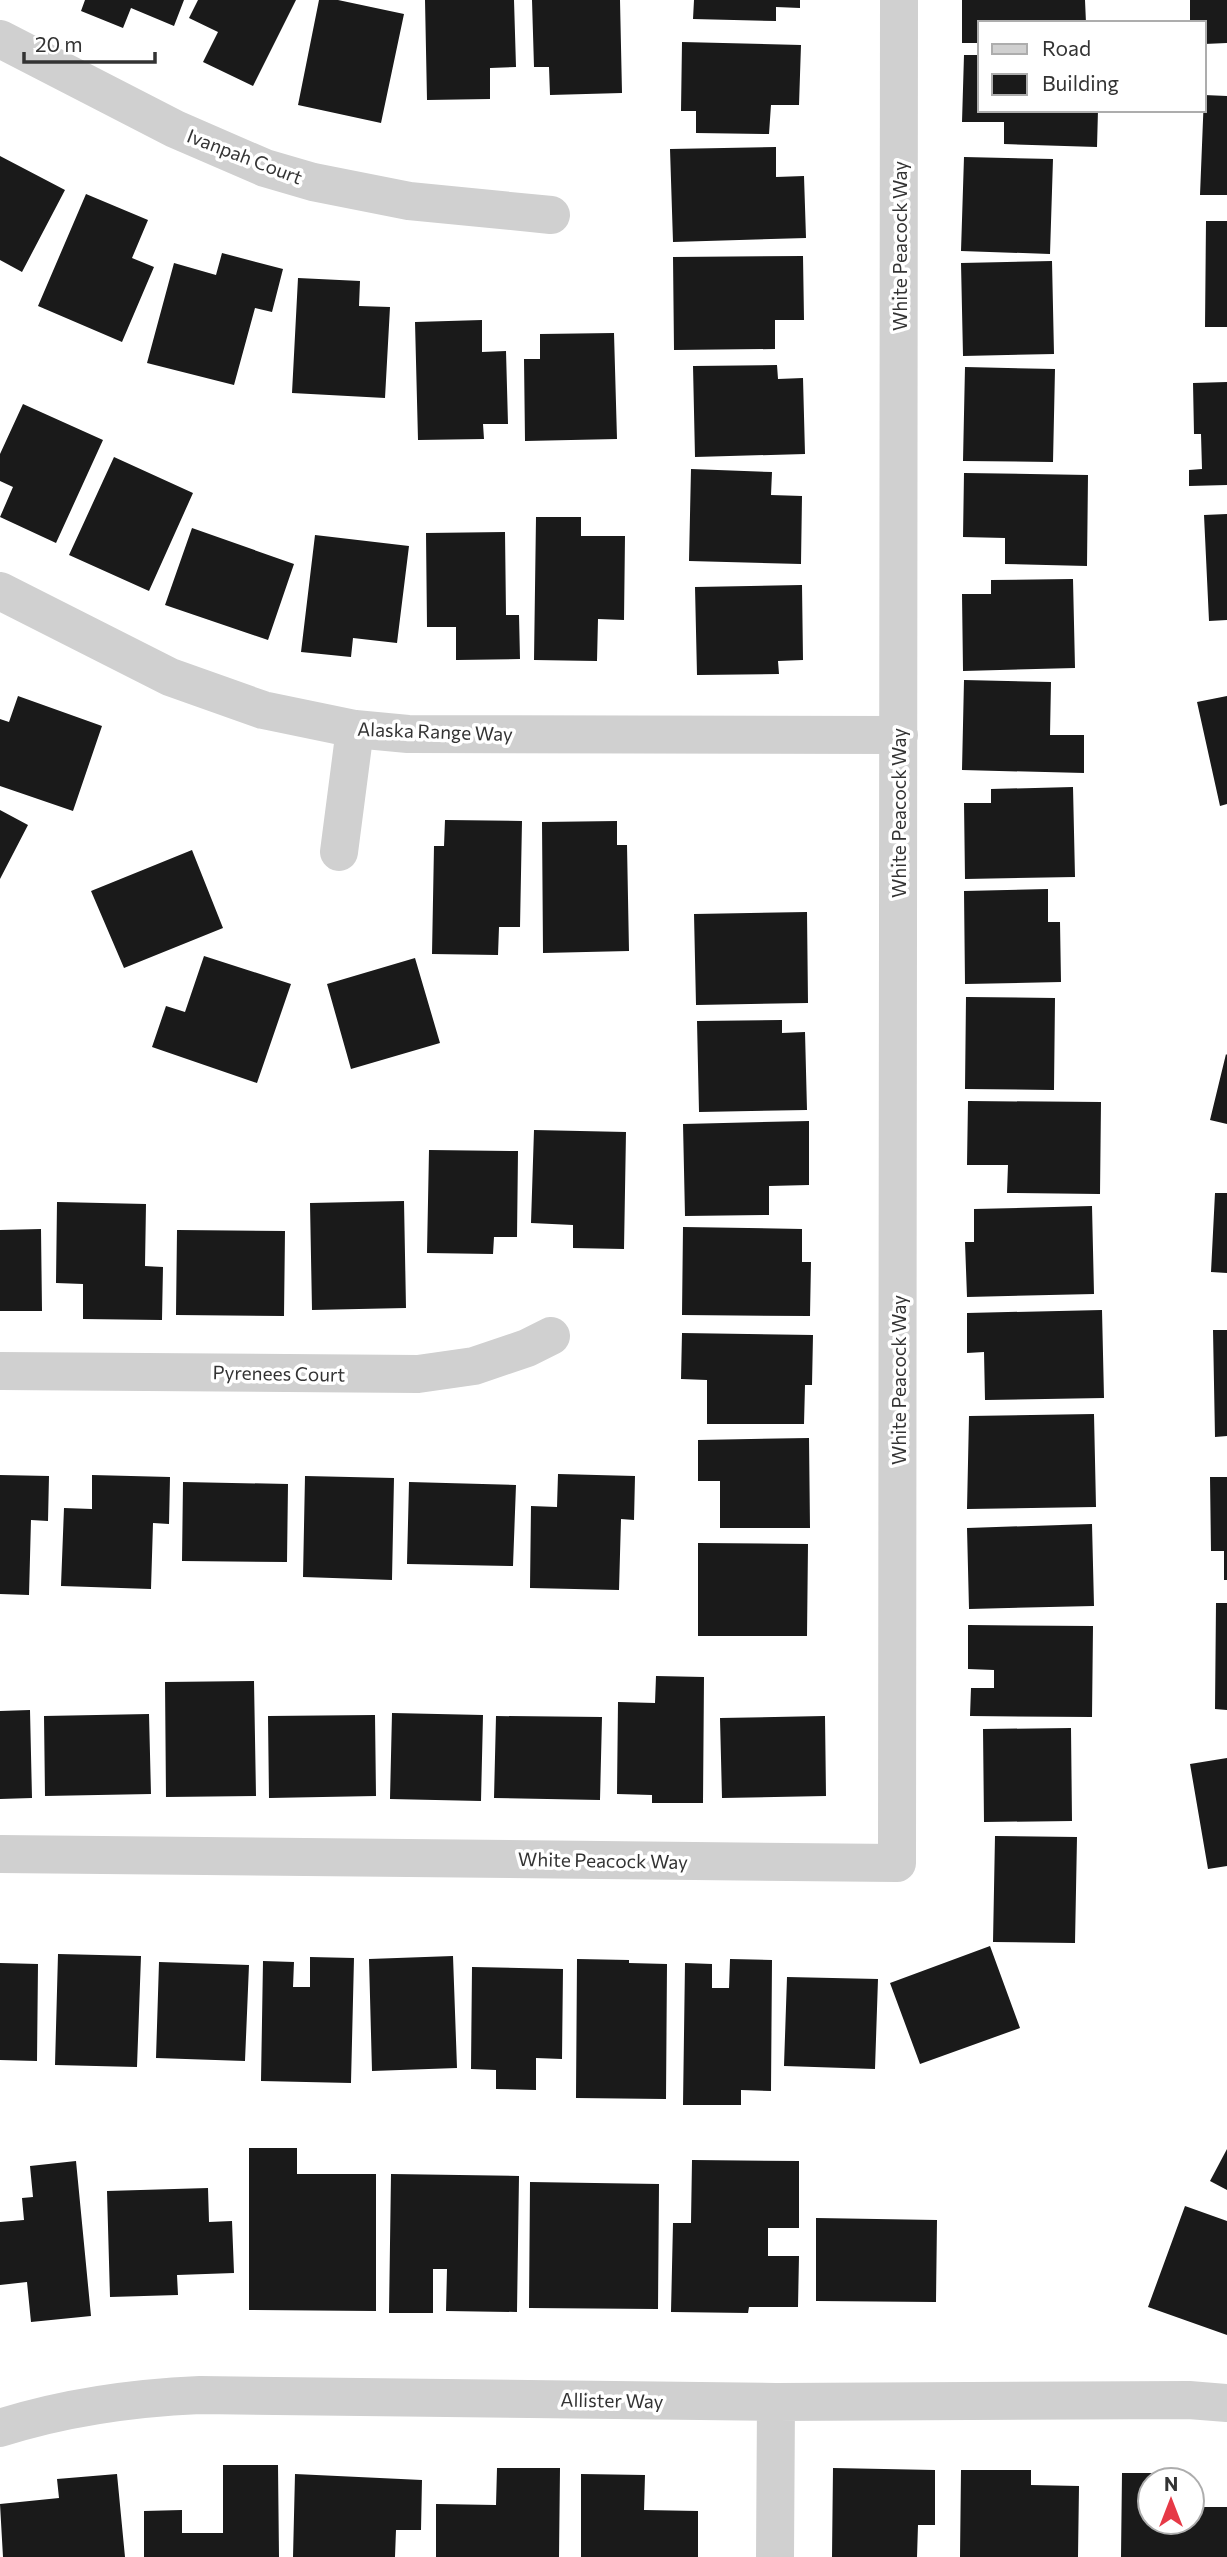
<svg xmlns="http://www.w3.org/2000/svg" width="1227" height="2557" font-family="Commissioner,sans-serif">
	<rect width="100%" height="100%" fill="#fff"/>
	<path fill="#1a1a1a" d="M85,0H184L174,26L131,8L123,28L81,11Z
		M198,0H296L253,86L203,62L218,32L189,18Z
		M319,0H338L404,14L381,123L298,105Z
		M425,0H514L516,67L490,68V99L427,100Z
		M532,0H620L622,93L550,95L549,67H534Z
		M694,0H800V8L776,7V21L693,19Z
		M962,0H1085L1086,23H980V43H962Z
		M1190,0H1227V43L1204,44V23H1190Z
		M682,42L801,45L799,105H771L769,134L696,133V111H681Z
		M964,55H980V110H1098L1097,147L1004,144V122H962Z
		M1204,95L1227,96V195H1200Z
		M776,147V177L804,176L806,238L673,242L670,149Z
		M0,156L65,190L22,272L0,260Z
		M964,157L1053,159L1050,254L961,251Z
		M86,194L148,220L132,258L154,267L122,342L38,306Z
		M1206,221H1227V327H1205Z
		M222,253L283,269L272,312L255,308L234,385L147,363L174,263L216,275Z
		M803,256L804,320H775V349L674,350L673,257Z
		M1052,261L1054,354L963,356L961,263Z
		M298,278L360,281L359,306L390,307L385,398L292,393Z
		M482,320V352L506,351L508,424H483L484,439L418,440L415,322Z
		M614,333L617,439L525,441L524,359H540V334Z
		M777,365L778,379L803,378L805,454L695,457L693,366Z
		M965,367L1055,369L1053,462L963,461Z
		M1227,382V485L1189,486V470L1202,469L1201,434H1194L1193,383Z
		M23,404L103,440L56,543L0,517L13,487L0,481V454Z
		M114,457L193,493L149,591L69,555Z
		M691,469L772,472L771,495L802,496L801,564L689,561Z
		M964,473L1088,475L1087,566L1005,564V538L963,537Z
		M1227,514V620L1209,621L1204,515Z
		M536,517H581V536H625L624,620L598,619L597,661L534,660Z
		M192,528L294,564L268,640L165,605Z
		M505,532L506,615H519L520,659L456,660V627H427L426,533Z
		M315,535L409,546L397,643L353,638L351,657L301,652Z
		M1073,579L1075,668L963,671L962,594H991V580Z
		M802,585L803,660L778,661L779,674L697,675L695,587Z
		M964,680L1051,682L1050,735H1084V773L962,770Z
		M18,696L102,726L73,811L0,786V719L9,722Z
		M1227,696V804L1220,806L1197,702Z
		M1073,787L1075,877L965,879L964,803H991V789Z
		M0,810L28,825L0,879Z
		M445,820L522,821L520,927H499L498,955L432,954L434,846H444Z
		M617,821V845H627L629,951L543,953L542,822Z
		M192,850L223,928L124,968L91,891Z
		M1048,889V922H1060L1061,982L965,984L964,891Z
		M807,912L808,1003L696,1005L694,914Z
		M204,956L291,984L257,1083L152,1047L166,1006L185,1012Z
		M415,958L440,1043L351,1069L327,984Z
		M966,997L1055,998L1054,1090L965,1089Z
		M782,1020V1033L805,1032L807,1110L699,1112L697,1021Z
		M1226,1054L1227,1055V1124L1210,1120Z
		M968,1101L1101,1102L1100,1194L1007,1193L1008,1165H967Z
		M809,1121V1185L769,1186V1215L685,1216L683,1124Z
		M534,1130L626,1132L624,1249L573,1248V1225L531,1223Z
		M429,1150L518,1151L517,1237H494L493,1254L427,1253Z
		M1215,1193H1227V1273L1211,1272Z
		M404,1201L406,1308L312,1310L310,1203Z
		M57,1202L146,1204L145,1266L163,1267L162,1320L83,1319V1284L56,1283Z
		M1092,1206L1094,1294L967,1297L965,1242H974V1209Z
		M683,1227L802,1229V1262H811L810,1316L682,1315Z
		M41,1229L42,1311H0V1230Z
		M177,1230L285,1231L284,1316L176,1315Z
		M1102,1310L1104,1398L985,1400L984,1352L967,1353V1313Z
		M1213,1330H1227V1436L1215,1437Z
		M682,1333L813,1335L812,1385H805L804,1424H707V1380L681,1379Z
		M1094,1414L1096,1507L967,1509L969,1416Z
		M809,1438L810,1528H720V1481H698V1440Z
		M558,1474L635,1476L634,1520L621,1519L619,1590L530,1588L531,1506L557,1507Z
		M0,1475L49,1476L48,1521L31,1520L29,1595L0,1594Z
		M92,1475L170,1477L169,1524L153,1523L151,1589L61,1586L64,1508L92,1509Z
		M305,1476L394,1478L392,1580L303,1577Z
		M1210,1477H1227V1580H1224V1551H1211Z
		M183,1482L288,1484L287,1562L182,1561Z
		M409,1482L516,1485L513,1566L407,1564Z
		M1092,1524L1094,1606L969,1609L967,1528Z
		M698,1543L808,1544L807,1636H698Z
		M1216,1603H1227V1710L1215,1709Z
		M968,1625L1093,1626L1092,1717L970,1716L971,1688H994V1670L968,1669Z
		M656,1676L704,1677L703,1803H652V1795L617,1794L618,1702L655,1703Z
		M254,1681L256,1796L166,1797L165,1682Z
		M30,1710L32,1798L0,1799V1711Z
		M392,1713L483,1715L481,1801L390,1799Z
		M149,1714L151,1794L45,1796L44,1716Z
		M375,1715L376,1796L269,1798L268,1716Z
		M496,1716L602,1717L600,1800L494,1798Z
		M825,1716L826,1796L722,1798L720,1718Z
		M1071,1728L1072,1821L984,1822L983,1729Z
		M1227,1758V1866L1208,1869L1190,1764Z
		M995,1836L1077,1837L1075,1943L993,1942Z
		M990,1946L1020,2028L920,2064L890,1983Z
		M58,1954L141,1956L137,2067L55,2065Z
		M453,1956L457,2068L372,2071L369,1959Z
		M310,1957L354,1958L351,2083L261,2081L263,1961L294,1962L293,1987H310Z
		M577,1959L629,1960V1963L667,1964L666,2099L576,2098Z
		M730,1959L772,1960L771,2091L741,2090V2105H683L685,1963L712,1964V1988H729Z
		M159,1962L249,1965L245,2061L156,2058Z
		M0,1963L38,1964L37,2061L0,2060Z
		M472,1967L563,1969L562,2059L536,2058V2090L496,2089V2070L471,2069Z
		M787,1977L878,1979L875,2069L784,2066Z
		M249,2148H297V2174H376V2311L249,2310Z
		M1227,2149V2190L1210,2181Z
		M692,2160L799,2161V2228H768V2256H799L798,2307H749L748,2313L671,2312L673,2223H691Z
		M76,2161L91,2316L31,2322L27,2282L0,2285V2222L24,2220L22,2198L33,2197L30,2166Z
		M391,2174L519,2176L517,2312L446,2311L447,2269H433V2313H389Z
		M530,2182L659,2184L658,2309L529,2308Z
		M208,2188L209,2222L232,2221L234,2273L177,2275L178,2295L110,2297L107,2191Z
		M1185,2206L1227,2221V2335L1148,2307Z
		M816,2218L937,2220L936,2302L816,2301Z
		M223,2465H278L279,2557H144V2511L182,2510V2533H223Z
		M497,2468H560L559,2557H436V2504L496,2505Z
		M833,2468L935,2470V2525H918L917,2557H832Z
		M961,2470H1031V2485L1079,2486L1078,2557H960Z
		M1122,2473H1190V2480H1150V2522H1192V2507H1227V2557H1121Z
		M117,2474L125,2557H3L0,2504L59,2498L57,2479Z
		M295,2474L422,2480L421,2530H396L395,2557H293Z
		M581,2474L645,2475L644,2510L698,2511V2557H581Z"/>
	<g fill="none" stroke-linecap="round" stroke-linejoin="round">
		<path stroke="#d0d0d0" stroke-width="38" d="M0,39L175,129L265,168L313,182L409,201L551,215
			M0,591L170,677L263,710L355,729L408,734L899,735
			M339,852L355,729
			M0,1371L418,1374L474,1366L527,1348L551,1336
			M0,1854L897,1863L899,0
			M0,2428C66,2407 131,2398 200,2395L776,2402L1189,2400L1227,2403
			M775,2557L776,2402"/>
	</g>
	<g text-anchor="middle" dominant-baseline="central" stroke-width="7" stroke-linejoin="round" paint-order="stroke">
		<g font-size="19" fill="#333" stroke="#fff">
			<text transform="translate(245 156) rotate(21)">Ivanpah Court</text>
			<text transform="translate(899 246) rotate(-90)">White Peacock Way</text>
			<text transform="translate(435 731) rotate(2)">Alaska Range Way</text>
			<text transform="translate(898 813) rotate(-90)">White Peacock Way</text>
			<text transform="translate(279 1373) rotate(1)">Pyrenees Court</text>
			<text transform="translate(898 1380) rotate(-90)">White Peacock Way</text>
			<text transform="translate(603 1860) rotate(1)">White Peacock Way</text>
			<text transform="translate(612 2400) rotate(1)">Allister Way</text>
		</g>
	</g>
	<rect x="978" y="21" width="228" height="91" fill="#ffffff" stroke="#adadad" stroke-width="2"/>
	<rect x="992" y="44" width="35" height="10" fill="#d0d0d0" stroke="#adadad" stroke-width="2"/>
	<text x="1042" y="56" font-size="21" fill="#333333">Road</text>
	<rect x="992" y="74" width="35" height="21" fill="#1a1a1a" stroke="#adadad" stroke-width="2"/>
	<text x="1042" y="91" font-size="21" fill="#333333">Building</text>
	<g transform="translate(1171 2501)"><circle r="33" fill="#ffffff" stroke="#adadad" stroke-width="2"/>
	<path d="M0-5L12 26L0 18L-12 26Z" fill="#e63946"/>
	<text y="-10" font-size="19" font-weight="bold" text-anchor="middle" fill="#333333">N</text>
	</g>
	<path d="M24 52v10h131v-10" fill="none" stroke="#333333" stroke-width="3.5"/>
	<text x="35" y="52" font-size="21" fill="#333333" stroke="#ffffff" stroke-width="5" paint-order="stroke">20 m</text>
</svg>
